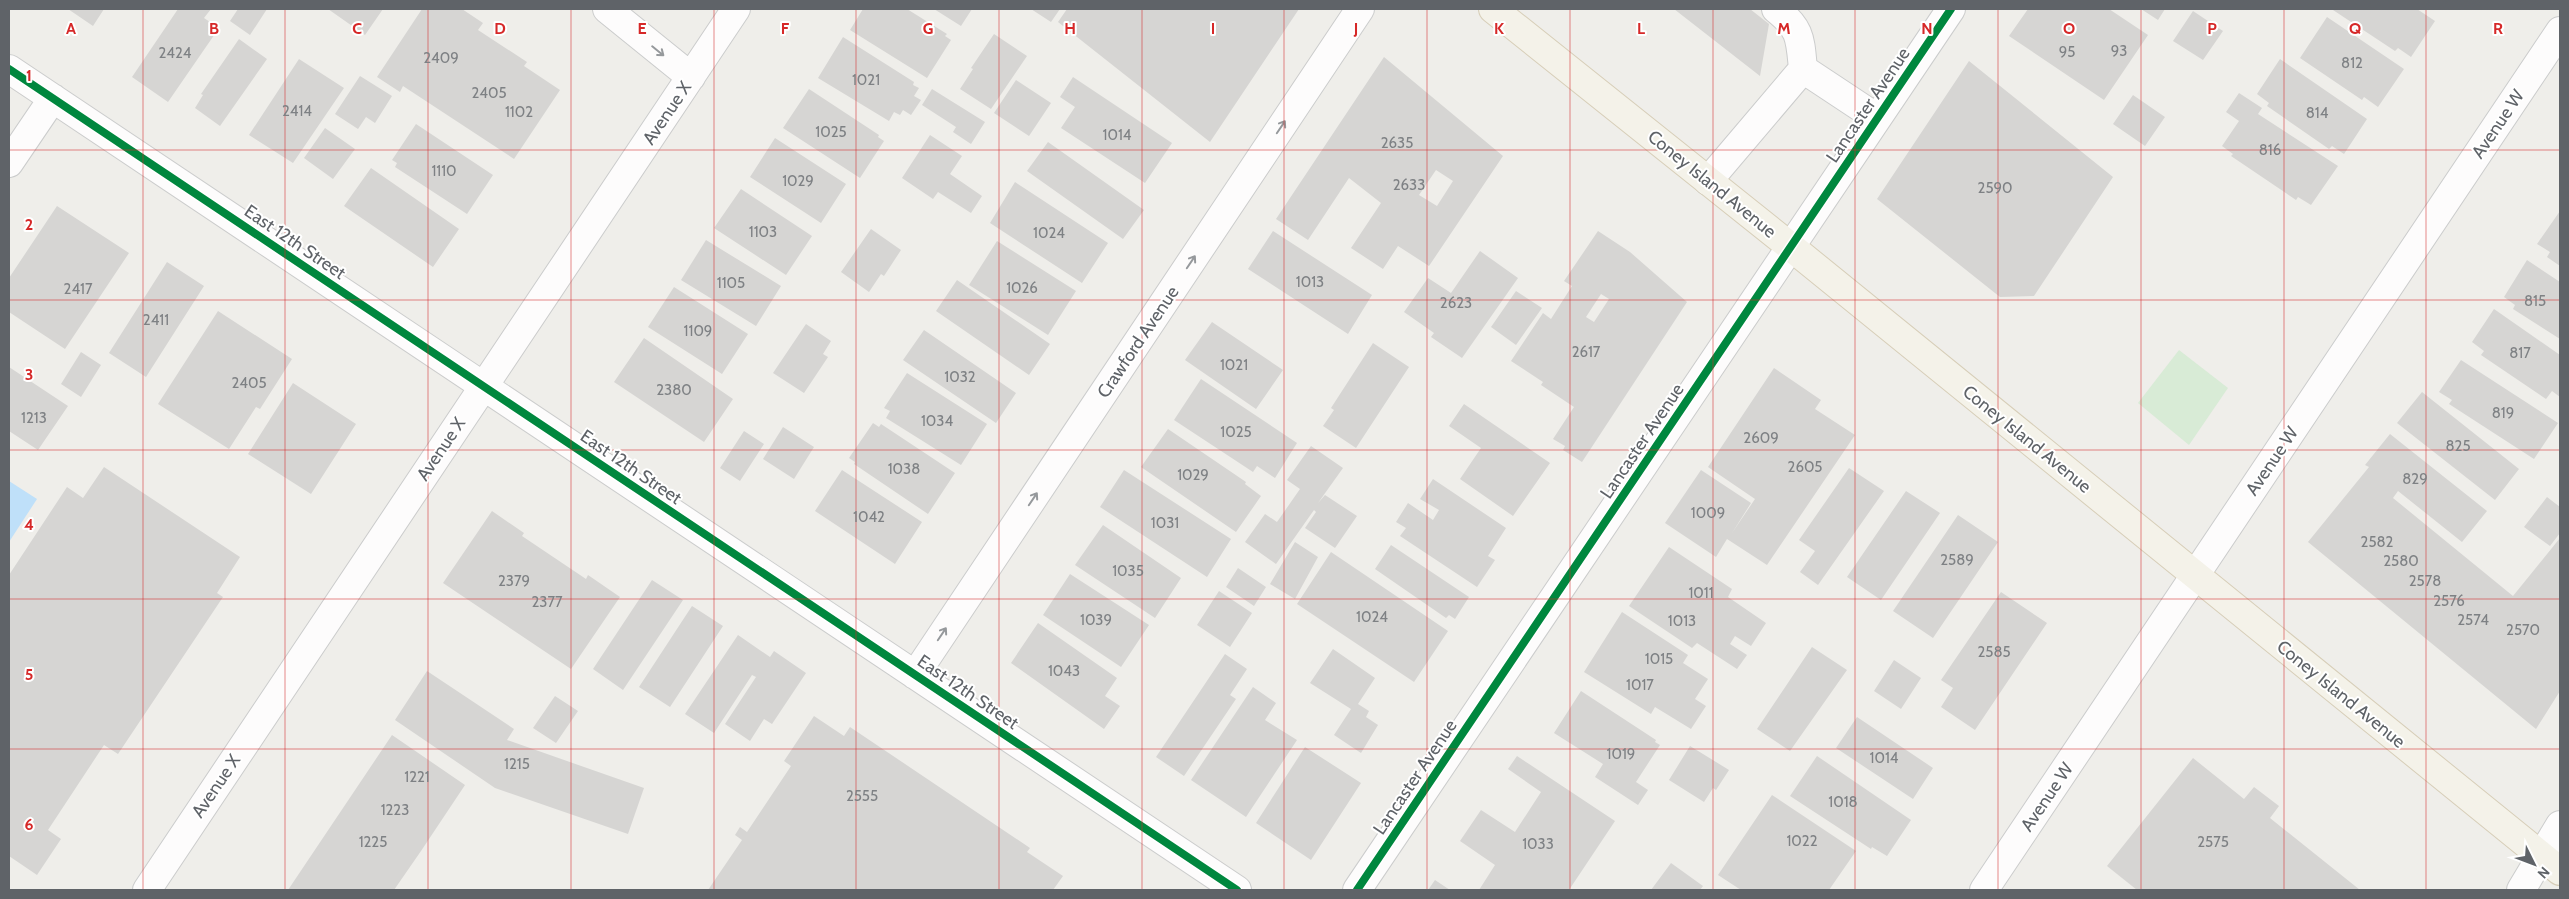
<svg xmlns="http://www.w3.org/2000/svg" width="2569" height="899" font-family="Cabin,sans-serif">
	<rect width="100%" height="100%" fill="#efeeea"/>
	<path fill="#d8ebd6" d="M2179,350L2228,388L2189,445L2138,403Z"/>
	<path fill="#bfe0f9" d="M9,481L37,499L9,542Z"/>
	<path fill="#d6d5d3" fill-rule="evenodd" d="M68,9H104L93,26Z
		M178,9H211L204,18L219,28L168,102L132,77Z
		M238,9H267L250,35L230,21Z
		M328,9H383L365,35Z
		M422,9H462L483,23L478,30L527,62L524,66L560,90L514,159L403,86L400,92L377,77Z
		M863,9H907L947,34L945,36L951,40L927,78L850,30Z
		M934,9H972L961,26Z
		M1031,9H1060L1051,22Z
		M1067,9H1299L1210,142L1058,22Z
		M1674,9H1750L1769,24L1760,76Z
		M2028,9H2109L2148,35L2104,100L2009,36Z
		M2141,9H2165L2158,20Z
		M2334,9H2417L2435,21L2411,57L2398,48L2395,51L2333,10Z
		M2193,11L2223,31L2203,60L2173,41Z
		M2327,17L2404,69L2378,107L2364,97L2362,100L2300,58Z
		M994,34L1027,56L991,109L960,89L973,69L971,68Z
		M843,37L914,82L913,85L919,88L914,96L921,100L911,115L903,110L900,115L894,112L889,121L818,78Z
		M239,39L267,59L220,126L195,108L203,95L201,94Z
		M1384,57L1503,156L1429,266L1398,246L1383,269L1351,248L1381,203L1349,178L1308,240L1276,219ZM1436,170L1453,181L1437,206L1419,195Z
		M299,59L344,88L293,163L249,135Z
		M2280,59L2367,119L2344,154L2332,146L2329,149L2267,106L2269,103L2257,94Z
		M1969,61L2113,177L2034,296L2000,297L1877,199Z
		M360,76L392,96L375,123L366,117L358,129L335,114Z
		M1073,77L1172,143L1145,183L1061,128L1075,107L1060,97Z
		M1016,80L1051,103L1029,136L994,113Z
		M809,89L879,135L878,137L884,141L860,178L783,128Z
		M932,89L985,122L971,144L953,132L956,127L922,105Z
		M2239,93L2262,108L2258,114L2338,166L2311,205L2298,197L2296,200L2231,156L2233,154L2222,146L2239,121L2226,112Z
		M2133,95L2165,117L2145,146L2113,124Z
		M416,124L493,175L467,214L395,167L397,163L392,160Z
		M325,128L355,149L333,179L304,158Z
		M930,135L962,156L950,174L982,196L971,213L938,192L933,199L902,178Z
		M775,138L846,184L821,223L750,177Z
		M1048,142L1144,210L1123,239L1027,171Z
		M371,168L459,229L433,267L344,206Z
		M1015,182L1108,243L1082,283L990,223Z
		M741,189L812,236L786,275L714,228Z
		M57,206L129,253L65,349L9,312V278Z
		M2560,211V266L2547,257L2550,252L2537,244Z
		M871,229L901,250L884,276L881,274L869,292L841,272Z
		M1273,231L1372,295L1348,334L1248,269Z
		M1598,231L1630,252L1687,302L1582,462L1563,450L1565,446L1553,439L1574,407L1541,385L1543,382L1511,361L1543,313L1551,319L1572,286L1564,281ZM1601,294L1609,299L1594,322L1586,317Z
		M706,240L781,286L756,326L681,280Z
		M997,241L1076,291L1048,335L969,285Z
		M1480,251L1518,278L1462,358L1431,337L1434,333L1404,312L1428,278L1451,293Z
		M2527,260L2560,282V339L2513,309L2515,305L2504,297Z
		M167,262L204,286L146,377L109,353Z
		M957,280L1050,344L1029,375L936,311Z
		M674,287L748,334L722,374L648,327Z
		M1516,291L1542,308L1516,345L1491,327Z
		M2494,309L2560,355V397L2552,391L2546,399L2481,355L2484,351L2472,342Z
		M218,311L292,359L260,409L256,407L229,449L158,404Z
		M1212,322L1283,370L1256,409L1185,360Z
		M806,324L831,341L823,354L828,357L804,393L773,373Z
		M924,330L1016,393L996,423L903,360Z
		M644,338L733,399L704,442L614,382Z
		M1373,343L1409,367L1356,448L1323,426L1334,410L1331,408Z
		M81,352L101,365L81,397L61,384Z
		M2461,360L2558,423L2534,459L2449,404L2452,400L2439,392Z
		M9,367L68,406L38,450L9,431Z
		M1774,368L1821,400L1815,409L1855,435L1767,565L1727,539L1716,557L1665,523L1701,470L1751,503L1732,533L1755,499L1708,467Z
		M907,373L987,424L961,465L886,418L890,411L884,408Z
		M1201,379L1297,443L1275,478L1257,466L1253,472L1174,420Z
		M293,383L356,424L311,494L248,454Z
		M2422,392L2519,469L2495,500L2397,423Z
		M1464,404L1550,463L1513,516L1460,479L1481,448L1449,426Z
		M873,423L879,427L881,424L955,473L928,514L854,464L855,462L849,458Z
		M783,427L814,447L794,479L763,459Z
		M1168,429L1246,482L1245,484L1261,496L1236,532L1141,467Z
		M744,431L764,444L740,481L720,468Z
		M2390,434L2487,511L2462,542L2398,491L2393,498L2513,596L2560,538V691L2536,729L2308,542L2369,467L2365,465Z
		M1311,446L1343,468L1318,503L1325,495L1357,516L1335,548L1305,528L1316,512L1314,510L1276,564L1245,542L1265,514L1277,522L1300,489L1287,480Z
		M104,467L240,557L217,593L223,597L118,754L104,745L48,830L61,839L37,875L9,856V575L67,487L83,498Z
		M1849,468L1884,491L1818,585L1800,572L1815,551L1799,540Z
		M842,470L922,522L895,564L815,511Z
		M1124,470L1231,539L1207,577L1100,507Z
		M1433,479L1506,528L1488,556L1495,560L1477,587L1400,536L1406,528L1396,522L1408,503L1433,520L1439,510L1420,499Z
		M1906,491L1940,513L1881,600L1847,577Z
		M2547,497L2560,507V533L2550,546L2524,527Z
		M492,511L524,533L522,536L586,579L588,575L620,597L571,669L443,583Z
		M1958,515L1998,542L1933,638L1893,611Z
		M1103,525L1181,578L1155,618L1075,565Z
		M1295,542L1318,557L1295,599L1270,584Z
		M1391,545L1469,597L1455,619L1449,615L1446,618L1375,569Z
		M1669,547L1732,589L1728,597L1766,623L1751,646L1735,636L1730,644L1747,655L1737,669L1697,643L1692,648L1629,606Z
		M1331,552L1448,631L1414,682L1297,604Z
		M1238,568L1266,587L1254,606L1226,587Z
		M1070,574L1149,625L1121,667L1043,615Z
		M652,580L683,600L623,690L593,669Z
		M1219,591L1252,613L1230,647L1197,625Z
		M2001,592L2047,623L1975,730L1941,707L1953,688L1941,680Z
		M692,606L723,626L670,707L639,687Z
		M1622,612L1688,655L1683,663L1708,679L1695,699L1706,706L1691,729L1655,707L1651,714L1584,672Z
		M1038,623L1117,678L1105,696L1120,706L1104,729L1011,663Z
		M738,635L770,657L774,651L806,673L772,724L764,719L750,741L725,724L756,677L752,675L714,733L685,714Z
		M1812,647L1847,670L1790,751L1757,729Z
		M1333,649L1375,678L1358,704L1369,711L1366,717L1378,725L1361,753L1334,735L1351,709L1310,683Z
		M1225,654L1247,669L1230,695L1236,699L1184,776L1156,757Z
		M1894,660L1921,678L1901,709L1874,691Z
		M427,671L514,729L507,740L644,788L628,834L495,788L395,720Z
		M1253,687L1276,703L1265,720L1297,740L1246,817L1191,780Z
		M1581,691L1656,740L1655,742L1660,745L1636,782L1648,790L1638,805L1595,777L1603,764L1554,733Z
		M555,696L578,711L556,743L533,728Z
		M814,716L844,736L850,727L1030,848L1027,852L1063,876L1053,890H708L742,840L735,835L740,827L747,832L791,766L784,761Z
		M1857,717L1933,768L1913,799L1836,748Z
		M392,735L465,785L421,851L394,890H288Z
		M1690,746L1729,770L1716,790L1713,788L1704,802L1669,780Z
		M1305,747L1361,783L1311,860L1256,823Z
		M1517,756L1615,821L1569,890H1479L1495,865L1460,841L1481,810L1515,832L1541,792L1508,769Z
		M1817,756L1911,820L1887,856L1872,847L1871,849L1790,796Z
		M2193,758L2244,799L2254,787L2279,806L2270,818L2360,890H2137L2107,866Z
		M1772,795L1856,851L1829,890H1741L1718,875Z
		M1671,863L1703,886L1700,890H1651Z
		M1435,880L1450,890H1428Z"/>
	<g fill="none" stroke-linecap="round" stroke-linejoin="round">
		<defs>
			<path id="minor" d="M607,9L691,77
				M1776,9C1801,29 1800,38 1803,69L1877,118
				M9,69L1237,890
				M9,163L53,98
				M1708,181L1803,69
				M915,675L1360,9
				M147,890L736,9
				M1357,890L1951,9
				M1984,890L2560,31
				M2521,890L2560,825"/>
			<path id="major" d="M1493,9L1791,247L2560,871"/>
		</defs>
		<use href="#minor" stroke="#cbcccc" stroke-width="30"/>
		<use href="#major" stroke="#d7ceb8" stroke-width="30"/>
		<use href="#minor" stroke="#fdfcfc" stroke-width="28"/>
		<use href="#major" stroke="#f4f2e9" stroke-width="28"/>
		<defs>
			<path id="cycleway" d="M9,69L1237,890
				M1357,890L1951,9"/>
		</defs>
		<use href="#cycleway" stroke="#fff" stroke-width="11"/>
		<use href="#cycleway" stroke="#00873e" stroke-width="8"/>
	</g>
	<defs><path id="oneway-shaft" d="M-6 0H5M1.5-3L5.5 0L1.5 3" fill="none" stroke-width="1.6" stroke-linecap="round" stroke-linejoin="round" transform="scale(1.25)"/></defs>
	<g stroke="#96999c">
		<use href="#oneway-shaft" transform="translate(658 51) rotate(39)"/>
		<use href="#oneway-shaft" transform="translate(1281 127) rotate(-56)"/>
		<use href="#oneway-shaft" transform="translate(1191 262) rotate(-56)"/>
		<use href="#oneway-shaft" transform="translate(1033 499) rotate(-56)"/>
		<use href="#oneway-shaft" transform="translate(942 634) rotate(-56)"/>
	</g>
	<path fill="none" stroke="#d62828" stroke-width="1" stroke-opacity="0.55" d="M143,9V890M285,9V890M428,9V890M571,9V890M714,9V890M856,9V890M999,9V890M1142,9V890M1284,9V890M1427,9V890M1570,9V890M1713,9V890M1855,9V890M1998,9V890M2141,9V890M2284,9V890M2426,9V890M9,150H2560M9,300H2560M9,450H2560M9,599H2560M9,749H2560"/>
	<g text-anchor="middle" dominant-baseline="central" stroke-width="4" stroke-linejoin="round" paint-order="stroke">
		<g font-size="15" fill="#7e8184">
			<text x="2119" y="51">93</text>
			<text x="2067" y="52">95</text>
			<text x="175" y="53">2424</text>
			<text x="441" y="58">2409</text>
			<text x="2352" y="63">812</text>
			<text x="866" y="80">1021</text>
			<text x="489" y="93">2405</text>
			<text x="297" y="111">2414</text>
			<text x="519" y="112">1102</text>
			<text x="2317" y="113">814</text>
			<text x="831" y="132">1025</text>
			<text x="1117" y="135">1014</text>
			<text x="1397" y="143">2635</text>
			<text x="2270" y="150">816</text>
			<text x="444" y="171">1110</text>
			<text x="798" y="181">1029</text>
			<text x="1409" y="185">2633</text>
			<text x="1995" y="188">2590</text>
			<text x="763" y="232">1103</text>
			<text x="1049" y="233">1024</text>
			<text x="1310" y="282">1013</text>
			<text x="731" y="283">1105</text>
			<text x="1022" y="288">1026</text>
			<text x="78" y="289">2417</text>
			<text x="2535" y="301">815</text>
			<text x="1456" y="303">2623</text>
			<text x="156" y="320">2411</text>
			<text x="698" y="331">1109</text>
			<text x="1586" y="352">2617</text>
			<text x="2520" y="353">817</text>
			<text x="1234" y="365">1021</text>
			<text x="960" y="377">1032</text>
			<text x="249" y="383">2405</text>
			<text x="674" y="390">2380</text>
			<text x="2503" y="413">819</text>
			<text x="34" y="418">1213</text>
			<text x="937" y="421">1034</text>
			<text x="1236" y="432">1025</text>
			<text x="1761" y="438">2609</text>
			<text x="2458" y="446">825</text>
			<text x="1805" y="467">2605</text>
			<text x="904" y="469">1038</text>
			<text x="1193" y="475">1029</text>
			<text x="2415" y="479">829</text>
			<text x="1708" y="513">1009</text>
			<text x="869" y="517">1042</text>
			<text x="1165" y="523">1031</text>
			<text x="2377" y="542">2582</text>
			<text x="1957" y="560">2589</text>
			<text x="2401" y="561">2580</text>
			<text x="1128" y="571">1035</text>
			<text x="514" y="581">2379</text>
			<text x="2425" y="581">2578</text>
			<text x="1701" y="593">1011</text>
			<text x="2449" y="601">2576</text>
			<text x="547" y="602">2377</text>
			<text x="1372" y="617">1024</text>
			<text x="1096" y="620">1039</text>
			<text x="2473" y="620">2574</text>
			<text x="1682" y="621">1013</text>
			<text x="2523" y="630">2570</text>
			<text x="1994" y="652">2585</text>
			<text x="1659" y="659">1015</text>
			<text x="1064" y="671">1043</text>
			<text x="1640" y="685">1017</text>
			<text x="1621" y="754">1019</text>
			<text x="1884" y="758">1014</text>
			<text x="517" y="764">1215</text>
			<text x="417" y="777">1221</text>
			<text x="862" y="796">2555</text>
			<text x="1843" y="802">1018</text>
			<text x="395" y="810">1223</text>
			<text x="1802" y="841">1022</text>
			<text x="373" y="842">1225</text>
			<text x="2213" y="842">2575</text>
			<text x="1538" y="844">1033</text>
		</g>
		<g font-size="18" fill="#5f6368" stroke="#fff">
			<text transform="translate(1868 105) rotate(-56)">Lancaster Avenue</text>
			<text transform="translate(667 113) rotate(-56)">Avenue X</text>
			<text transform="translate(2498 124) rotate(-56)">Avenue W</text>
			<text transform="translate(1712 184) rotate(39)">Coney Island Avenue</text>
			<text transform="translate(295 242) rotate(34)">East 12th Street</text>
			<text transform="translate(1138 342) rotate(-56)">Crawford Avenue</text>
			<text transform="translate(2027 439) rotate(39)">Coney Island Avenue</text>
			<text transform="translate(1642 441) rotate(-56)">Lancaster Avenue</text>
			<text transform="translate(441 449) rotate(-56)">Avenue X</text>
			<text transform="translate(2272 461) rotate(-56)">Avenue W</text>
			<text transform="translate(631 467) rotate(34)">East 12th Street</text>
			<text transform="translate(968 692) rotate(34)">East 12th Street</text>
			<text transform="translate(2341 694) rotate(39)">Coney Island Avenue</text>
			<text transform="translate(1415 777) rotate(-56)">Lancaster Avenue</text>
			<text transform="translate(216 786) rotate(-56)">Avenue X</text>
			<text transform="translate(2047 797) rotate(-56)">Avenue W</text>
		</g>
	</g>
	<g font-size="16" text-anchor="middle" font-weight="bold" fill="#d62828" stroke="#fff" stroke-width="4" stroke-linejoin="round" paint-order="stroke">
		<text x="71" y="34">A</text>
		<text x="214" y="34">B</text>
		<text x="357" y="34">C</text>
		<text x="500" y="34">D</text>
		<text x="642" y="34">E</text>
		<text x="785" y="34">F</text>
		<text x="928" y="34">G</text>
		<text x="1070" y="34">H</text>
		<text x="1213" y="34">I</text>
		<text x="1356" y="34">J</text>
		<text x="1499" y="34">K</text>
		<text x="1641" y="34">L</text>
		<text x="1784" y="34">M</text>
		<text x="1927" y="34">N</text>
		<text x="2069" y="34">O</text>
		<text x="2212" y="34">P</text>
		<text x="2355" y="34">Q</text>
		<text x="2498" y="34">R</text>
		<text x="29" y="81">1</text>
		<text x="29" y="230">2</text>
		<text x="29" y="380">3</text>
		<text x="29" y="530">4</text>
		<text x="29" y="680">5</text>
		<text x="29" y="830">6</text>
	</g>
	<rect width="2569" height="899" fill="none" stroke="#5f6368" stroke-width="20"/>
	<g transform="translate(2534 864) rotate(132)" stroke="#ffffff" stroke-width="4" paint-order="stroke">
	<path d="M0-4L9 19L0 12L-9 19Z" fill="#5f6368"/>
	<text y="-8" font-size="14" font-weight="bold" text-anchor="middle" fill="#5f6368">N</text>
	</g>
</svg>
